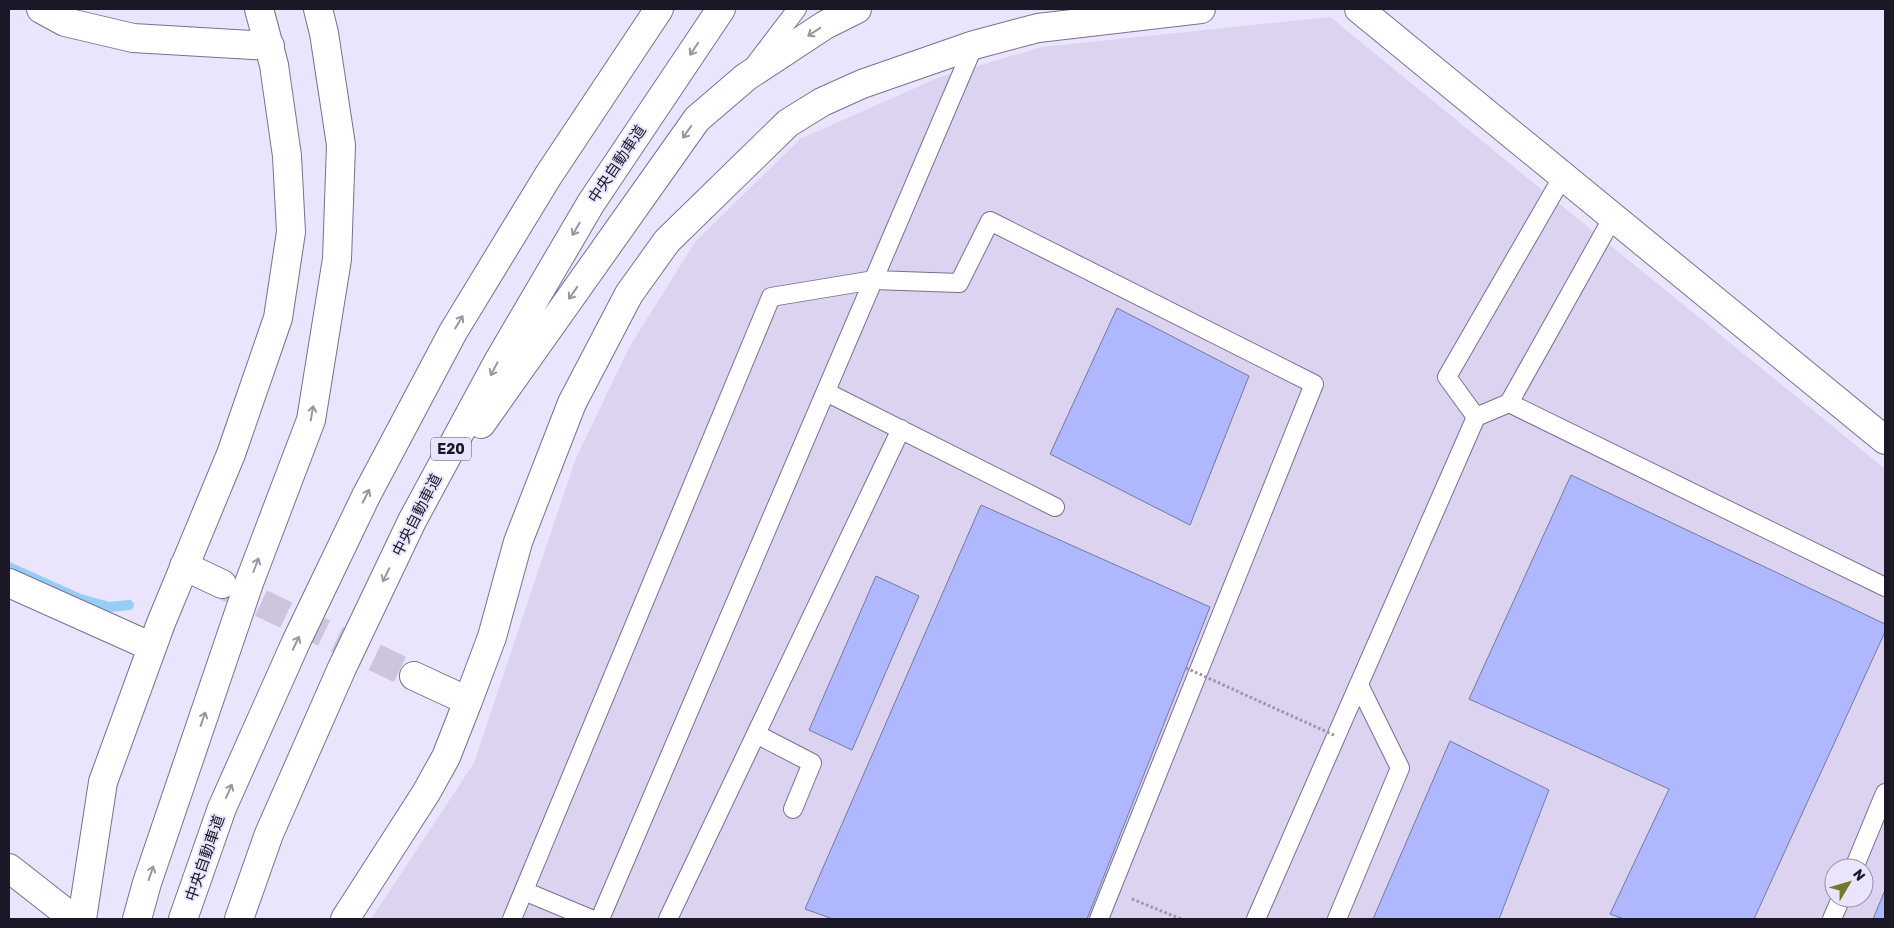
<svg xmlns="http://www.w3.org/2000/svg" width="1894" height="928" font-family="Rubik,'Noto Sans JP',sans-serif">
	<rect width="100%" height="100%" fill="#ebe4fd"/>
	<path fill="#dbd3f0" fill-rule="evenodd" d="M1330,17L1885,469V919H371L474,763L576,458L630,346L695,242L800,139L940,77L1042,47ZM1834,868H1864V898H1834Z"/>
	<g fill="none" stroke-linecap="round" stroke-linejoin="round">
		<path stroke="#95cef4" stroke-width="10" d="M9,567L80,599L109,607L129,605"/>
	</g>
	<path fill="#afb8fe" stroke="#74799f" d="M1117,308L1249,376L1190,525L1050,454Z
		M1571,475L1885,624V632L1754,919H1624L1610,914L1669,789L1469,699Z
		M981,505L1210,607L1087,919H833L805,909Z
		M876,576L919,596L852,750L809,730Z
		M1450,741L1549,790L1499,919H1373Z
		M1885,890V919H1873Z"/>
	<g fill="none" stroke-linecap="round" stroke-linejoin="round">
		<path stroke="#ccc5dd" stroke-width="28" stroke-dasharray="28 14" stroke-linecap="butt" d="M223,585L414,676"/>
		<defs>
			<path id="lane" d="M755,64L797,9
				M826,392L1055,507
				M1509,403L1885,587
				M1476,417L1509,403L1613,217
				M756,734L812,763L793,809
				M1854,868L1885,793
				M524,891L591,919
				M512,919L771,297L874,280L959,283L990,221L1314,384L1099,919
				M600,919L974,45
				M668,919L901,429
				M1256,919L1476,417L1447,377L1563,176
				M1337,919L1400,768L1359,685
				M1832,919L1841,898"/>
			<path id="street" d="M41,9L65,22L133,38L270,46
				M184,566L222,584
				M9,583L152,647
				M414,676L468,701L492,637L518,542L572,403L629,294L667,241L788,123L822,102L862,84L974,45L1038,28L1201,9
				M9,868L74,919
				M82,919L103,782L161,623L231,454L278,318L291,232L287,156L274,65L259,9
				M345,919L426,793L446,757L468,701"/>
			<path id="secondary" d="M1359,9L1885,440"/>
			<path id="highway" d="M481,424L697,119L746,77L825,25L857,9
				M137,919L147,883L249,583L311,420L337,259L341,145L324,33L318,9
				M183,919L222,808L296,642L366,496L453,332L548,176L659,9
				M239,919L269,834L342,668L412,521L499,360L591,203L721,9"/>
		</defs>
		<use href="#lane" stroke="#7a6f94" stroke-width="20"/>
		<use href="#street" stroke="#7a6f94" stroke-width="30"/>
		<use href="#secondary" stroke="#7a6f94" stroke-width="30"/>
		<use href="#highway" stroke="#7a6f94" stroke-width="30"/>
		<path stroke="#9b95aa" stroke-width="3" stroke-dasharray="2.5 2.5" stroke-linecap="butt" d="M1132,899L1181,919"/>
		<use href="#lane" stroke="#fff" stroke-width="18"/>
		<use href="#street" stroke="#fff" stroke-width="28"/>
		<use href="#secondary" stroke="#fff" stroke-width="28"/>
		<use href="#highway" stroke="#fff" stroke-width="28"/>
		<path stroke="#9b95aa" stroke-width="3" stroke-dasharray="2.5 2.5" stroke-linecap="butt" d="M1186,668L1336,736"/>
	</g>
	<defs><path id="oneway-shaft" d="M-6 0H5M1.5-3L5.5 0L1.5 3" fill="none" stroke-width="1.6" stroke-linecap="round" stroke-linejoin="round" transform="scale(1.25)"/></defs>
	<g stroke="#99979d">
		<use href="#oneway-shaft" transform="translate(814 32) rotate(147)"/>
		<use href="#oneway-shaft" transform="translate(694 49) rotate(124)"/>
		<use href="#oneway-shaft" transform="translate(687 132) rotate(125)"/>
		<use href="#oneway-shaft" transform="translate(576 229) rotate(120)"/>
		<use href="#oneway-shaft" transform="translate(573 293) rotate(125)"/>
		<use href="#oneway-shaft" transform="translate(459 322) rotate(-59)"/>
		<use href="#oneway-shaft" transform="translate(494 369) rotate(118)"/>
		<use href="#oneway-shaft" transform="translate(312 413) rotate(-80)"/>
		<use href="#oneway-shaft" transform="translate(366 496) rotate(-63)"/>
		<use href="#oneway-shaft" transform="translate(256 565) rotate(-69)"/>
		<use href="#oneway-shaft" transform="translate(386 575) rotate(116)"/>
		<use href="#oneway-shaft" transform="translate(296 643) rotate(-65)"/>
		<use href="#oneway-shaft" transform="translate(203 719) rotate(-71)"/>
		<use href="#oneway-shaft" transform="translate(229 791) rotate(-66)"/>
		<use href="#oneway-shaft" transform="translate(151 873) rotate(-71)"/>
	</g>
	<g text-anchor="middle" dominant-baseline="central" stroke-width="4" stroke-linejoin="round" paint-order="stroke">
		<rect fill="#ebe4fd" stroke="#5a5466" stroke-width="1" x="431" y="437.5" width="40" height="23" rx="4"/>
		<g font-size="14" font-weight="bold" fill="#1c1726">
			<text x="451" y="449">E20</text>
		</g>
		<g font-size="15" fill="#1c1726" stroke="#ebe4fd">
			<text transform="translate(617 164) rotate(-56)">中央自動車道</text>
			<text transform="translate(417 515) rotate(-63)">中央自動車道</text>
			<text transform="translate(205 858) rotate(-71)">中央自動車道</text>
		</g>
	</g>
	<rect width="1894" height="928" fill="none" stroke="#1c1726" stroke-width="20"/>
	<g transform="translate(1849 883) rotate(52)"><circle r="24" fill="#ebe4fd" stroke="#9892a7"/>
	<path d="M0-4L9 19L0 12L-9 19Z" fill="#6e7c2a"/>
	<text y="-8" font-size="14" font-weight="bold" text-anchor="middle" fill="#1c1726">N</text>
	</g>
</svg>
